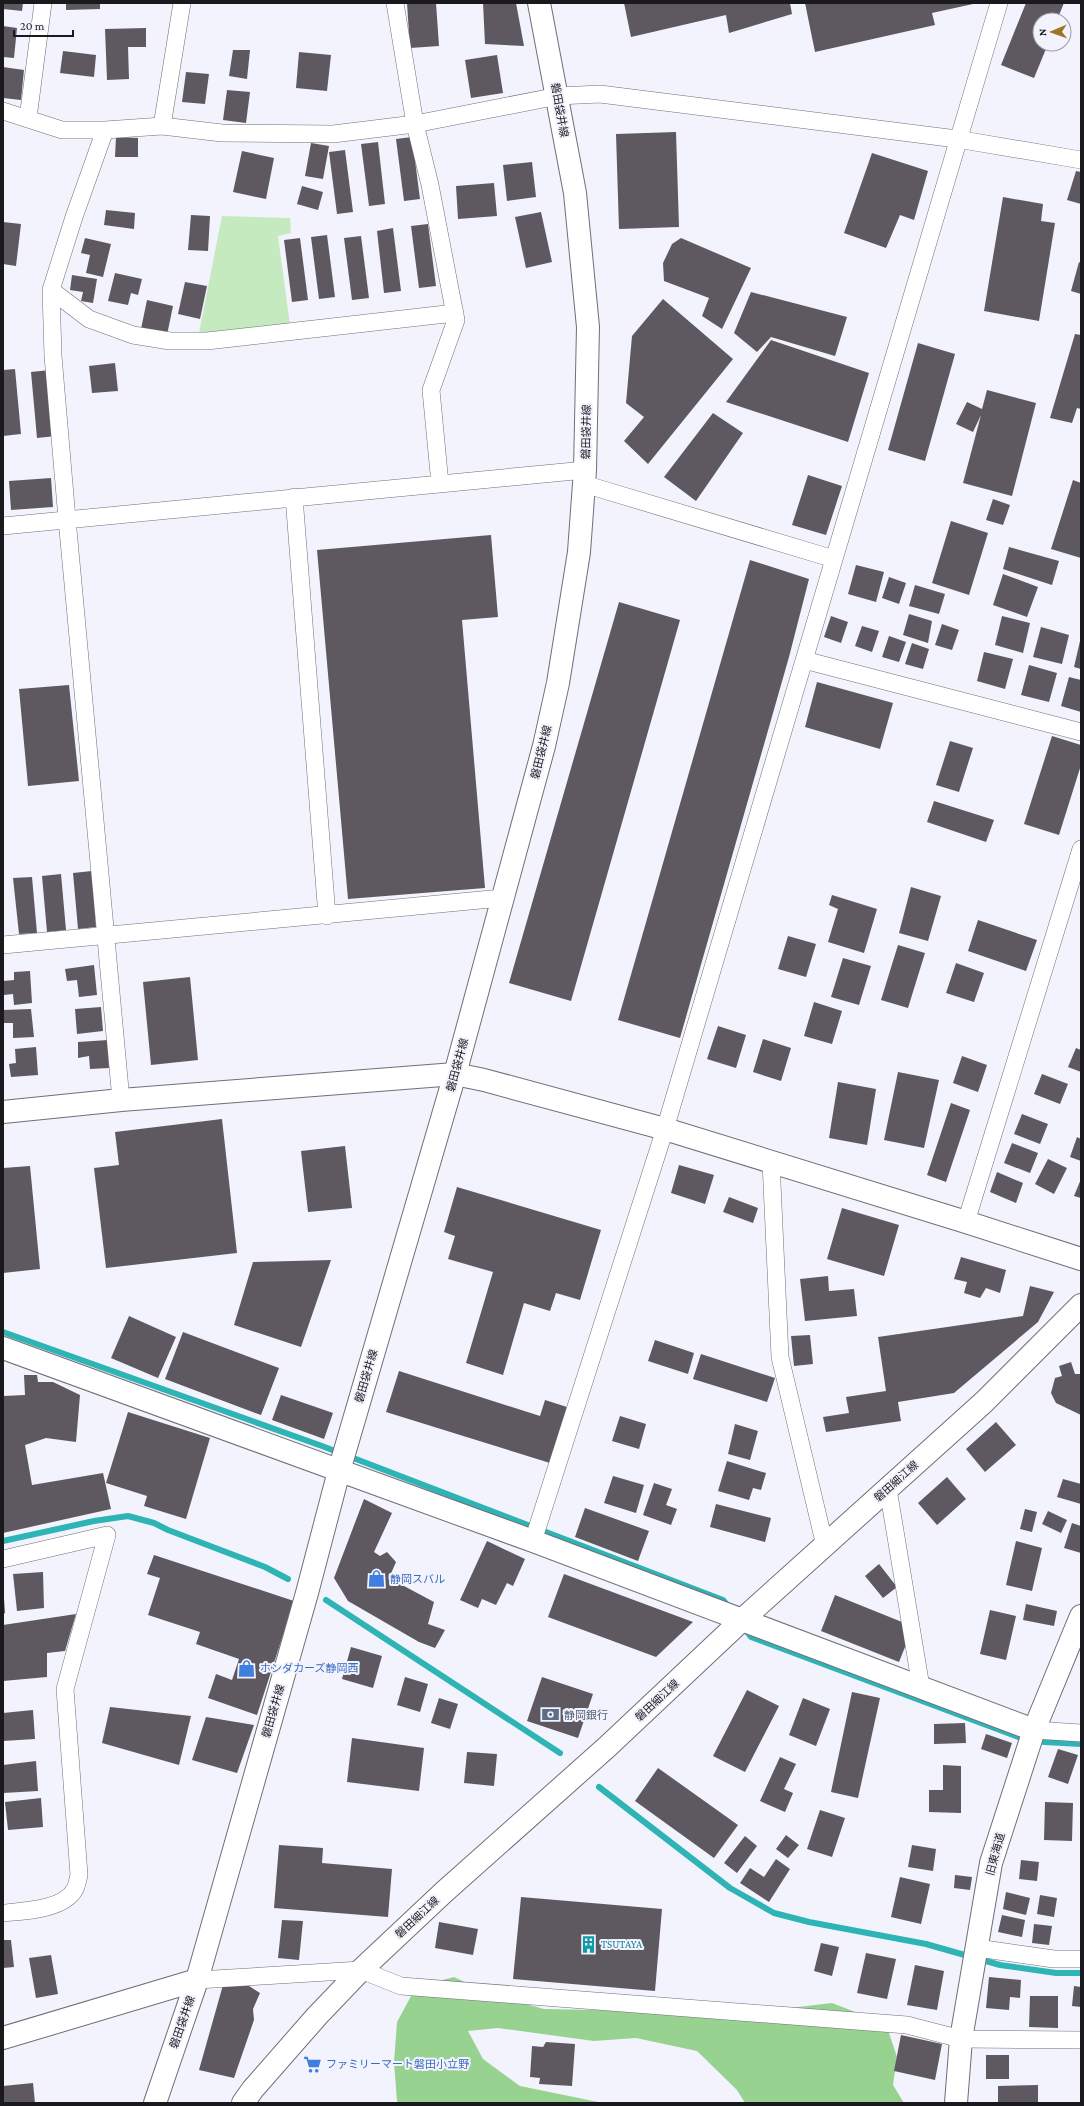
<svg xmlns="http://www.w3.org/2000/svg" width="1084" height="2106" font-family="'Crimson Pro','Noto Sans JP',serif">
	<rect width="100%" height="100%" fill="#f3f3fd"/>
	<path fill="#c5eabf" d="M222,216L290,218L291,233L278,236L290,325L199,333Z"/>
	<path fill="#98d290" d="M454,1977L487,1993L544,2009L747,2013L832,2003L886,2024L897,2057L893,2085L904,2103H745L737,2090L697,2051L636,2038L594,2041L498,2028L468,2031L483,2059L520,2086L603,2103H399L397,2101L394,2062L397,2022L416,1987Z"/>
	<g fill="none" stroke-linecap="round" stroke-linejoin="round">
		<path stroke="#2fb4b5" stroke-width="6" d="M3,1332L322,1446L723,1600L728,1606
			M3,1541L94,1521L128,1516L154,1523L168,1530L265,1567L288,1579
			M326,1600L560,1753
			M744,1628L751,1637L1021,1738L1045,1742L1081,1744
			M599,1787L730,1888L774,1913L809,1922L926,1944L1000,1965L1056,1973H1081"/>
	</g>
	<path fill="#5e5960" d="M3,3H23L22,11L3,9Z
		M66,3H100V9L66,10Z
		M407,3H436L439,46L410,48Z
		M483,3H516L524,46L485,44Z
		M624,3H790L792,14L729,33L726,15L631,37Z
		M805,3H973V4L932,13L935,25L815,52Z
		M1026,3H1064L1057,20H1040V44H1048L1034,78L1001,65Z
		M3,26L17,28L14,58L3,57Z
		M146,28V47H128L129,79L107,80L105,29Z
		M233,50H250L247,79L229,76Z
		M63,51L96,55L94,77L60,73Z
		M299,52L331,55L327,91L296,88Z
		M497,55L503,93L471,98L465,60Z
		M3,67L24,70L21,100L3,98Z
		M186,72L209,74L205,104L182,102Z
		M227,90L250,92L246,123L223,120Z
		M676,132L679,227L619,229L616,134Z
		M116,137L138,138V157H115Z
		M412,137L420,199L404,201L396,139Z
		M378,142L385,204L369,206L361,144Z
		M311,143L329,146L323,179L305,176Z
		M345,150L353,212L337,214L329,152Z
		M242,151L274,158L266,199L233,192Z
		M872,153L928,171L914,220L900,215L886,248L844,233Z
		M532,162L536,197L507,201L503,165Z
		M1076,171L1081,172V204L1067,200Z
		M494,183L497,216L458,219L456,186Z
		M302,186L323,192L318,210L297,204Z
		M1003,197L1043,204L1041,221L1055,223L1039,321L984,311Z
		M106,210L135,213L134,229L104,225Z
		M541,212L552,262L526,268L515,217Z
		M191,215L210,216L208,251L188,250Z
		M3,222L21,224L16,266L3,264Z
		M428,224L436,286L419,288L411,226Z
		M393,228L401,291L384,293L377,231Z
		M327,235L335,297L319,299L311,237Z
		M361,236L369,298L352,300L344,238Z
		M85,238L111,244L103,277L86,273L90,255L81,253Z
		M300,238L308,300L292,302L284,240Z
		M681,238L751,268L722,329L702,316L709,298L664,281L663,263L672,244Z
		M1079,262L1081,263V294L1071,291Z
		M115,273L142,279L138,295L131,293L128,305L108,301Z
		M72,275L97,279L93,303L81,301L83,292L70,290Z
		M185,282L207,286L200,319L178,314Z
		M751,292L847,317L835,356L771,337L757,352L734,333Z
		M663,299L733,359L648,464L624,441L644,417L626,403L632,336Z
		M147,300L173,306L167,335L141,329Z
		M1075,334L1081,335V409L1077,408L1072,423L1050,418Z
		M771,340L869,373L848,442L726,402Z
		M918,343L955,354L925,461L888,450Z
		M115,363L118,391L92,393L89,366Z
		M15,369L21,434L3,436V370Z
		M50,370L56,436L37,438L31,372Z
		M987,390L1036,403L1012,496L963,483L981,415L973,432L956,424L967,402L982,409Z
		M713,413L743,433L696,501L664,477Z
		M808,475L842,486L826,535L792,525Z
		M51,478L53,507L11,510L9,481Z
		M1073,480L1081,483V558L1051,549Z
		M993,499L1010,505L1003,525L986,520Z
		M951,521L988,533L969,595L932,583Z
		M491,535L498,617L462,620L485,888L348,899L317,550Z
		M1009,547L1059,561L1052,585L1003,569Z
		M750,560L809,579L789,657L680,1038L618,1020Z
		M856,565L884,572L876,602L848,594Z
		M1003,574L1038,587L1027,617L993,605Z
		M889,577L906,583L899,604L882,598Z
		M915,585L945,594L939,614L909,606Z
		M619,602L680,620L571,1001L509,983Z
		M909,614L932,621L928,643L903,635Z
		M831,616L848,622L841,643L824,637Z
		M1002,616L1030,623L1023,653L995,645Z
		M942,624L959,630L952,650L935,645Z
		M862,626L879,631L872,652L855,646Z
		M1041,627L1069,635L1062,664L1033,657Z
		M889,636L906,642L899,662L882,657Z
		M1080,641H1081V669L1074,667Z
		M912,643L929,649L923,669L905,664Z
		M984,652L1013,659L1005,689L977,681Z
		M1029,665L1057,673L1049,702L1021,695Z
		M1069,677L1081,680V712L1061,706Z
		M817,682L893,703L880,749L805,727Z
		M69,685L79,781L28,786L19,689Z
		M1052,736L1081,745V765L1059,835L1024,824Z
		M950,741L973,748L959,792L936,785Z
		M934,801L994,820L986,842L927,822Z
		M92,871L96,927L78,929L73,873Z
		M61,874L66,930L47,932L42,876Z
		M32,877L37,933L19,934L13,878Z
		M911,887L941,896L928,941L899,933Z
		M832,895L877,909L864,953L828,942L838,909L829,905Z
		M978,920L1037,940L1026,971L968,951Z
		M788,936L816,944L806,977L778,969Z
		M898,945L925,953L908,1008L881,1000Z
		M843,958L871,966L859,1005L831,997Z
		M956,963L984,973L974,1002L946,993Z
		M94,965L97,995L79,997L77,980L67,981L65,969Z
		M30,971L32,1003L14,1005L13,994L4,995L3,981L14,980V972Z
		M190,977L198,1060L151,1065L143,982Z
		M814,1002L842,1011L832,1044L804,1036Z
		M101,1007L103,1031L77,1034L75,1009Z
		M31,1009L34,1037L13,1038V1023H4L3,1010Z
		M718,1026L746,1035L736,1068L707,1059Z
		M763,1039L791,1048L781,1081L753,1072Z
		M108,1040L109,1068L90,1069L89,1056L78,1058V1042Z
		M36,1047L38,1075L11,1077L9,1064L16,1063L15,1049Z
		M1076,1048L1081,1050V1072L1068,1067Z
		M962,1056L987,1065L978,1092L953,1083Z
		M898,1072L939,1080L924,1148L884,1140Z
		M1042,1074L1068,1084L1060,1104L1034,1094Z
		M838,1082L876,1089L867,1145L829,1138Z
		M951,1103L970,1110L946,1182L927,1175Z
		M1022,1114L1048,1124L1040,1144L1014,1134Z
		M222,1119L237,1253L106,1268L94,1168L119,1165L115,1132Z
		M1077,1137L1081,1139V1161L1070,1157Z
		M1012,1143L1038,1153L1030,1173L1004,1163Z
		M345,1146L352,1208L308,1212L301,1151Z
		M1048,1159L1067,1168L1054,1194L1035,1184Z
		M679,1165L714,1175L705,1204L671,1193Z
		M30,1166L40,1269L3,1273V1168Z
		M997,1172L1023,1183L1016,1203L990,1192Z
		M1081,1179V1198L1074,1196Z
		M457,1187L601,1230L580,1300L556,1293L550,1311L524,1303L503,1375L466,1363L493,1272L448,1259L455,1236L444,1232Z
		M729,1197L758,1208L753,1223L723,1212Z
		M842,1208L899,1225L884,1276L827,1259Z
		M961,1257L1006,1270L1000,1293L986,1288L980,1298L964,1293L967,1282L954,1279Z
		M331,1260L301,1347L234,1325L253,1262Z
		M828,1276L829,1291L854,1289L857,1316L805,1321L800,1279Z
		M1030,1286L1054,1292L1038,1322L954,1393L898,1402L901,1421L826,1432L823,1417L849,1413L846,1397L886,1391L878,1337L1023,1316Z
		M129,1316L176,1337L158,1378L111,1358Z
		M183,1332L279,1368L261,1415L165,1379Z
		M810,1335L813,1364L794,1366L791,1336Z
		M655,1340L694,1353L688,1374L648,1361Z
		M701,1354L775,1378L767,1402L693,1379Z
		M1071,1362L1075,1374H1081V1415L1056,1403L1051,1393L1055,1378L1062,1376L1059,1366Z
		M399,1371L540,1416L545,1400L567,1407L550,1463L386,1412Z
		M24,1375H37L38,1382H53L80,1395L76,1442L46,1438L25,1445L32,1485L103,1473L111,1509L3,1533V1396L25,1395Z
		M281,1395L333,1413L324,1439L272,1420Z
		M128,1412L210,1438L186,1519L144,1506L147,1496L106,1483Z
		M620,1416L646,1424L639,1449L612,1441Z
		M996,1422L1016,1445L985,1472L966,1449Z
		M735,1424L758,1431L750,1460L728,1454Z
		M727,1461L766,1473L761,1490L753,1488L749,1500L718,1491Z
		M613,1476L644,1485L636,1513L604,1503Z
		M947,1477L966,1499L937,1525L918,1503Z
		M1063,1479L1081,1484V1504L1057,1497Z
		M654,1483L672,1489L666,1505L677,1509L671,1525L643,1515Z
		M364,1499L392,1513L374,1552L380,1556L387,1552L396,1562L389,1578L434,1602L428,1624L445,1630L435,1648L419,1642L348,1601L334,1578Z
		M716,1504L771,1518L765,1542L710,1527Z
		M585,1508L649,1531L638,1561L575,1537Z
		M1025,1509L1037,1512L1032,1532L1020,1529Z
		M1048,1511L1067,1520L1061,1533L1042,1524Z
		M1072,1523L1081,1526V1553L1064,1548Z
		M487,1541L525,1559L513,1586L507,1583L496,1605L482,1599L478,1608L460,1600Z
		M1016,1541L1042,1548L1032,1591L1006,1585Z
		M154,1555L294,1601L257,1715L208,1698L216,1674L232,1680L239,1659L196,1644L200,1632L148,1615L160,1578L147,1574Z
		M879,1564L897,1587L883,1598L865,1576Z
		M43,1572L44,1608L17,1611L13,1574Z
		M564,1574L693,1622L656,1657L548,1617Z
		M3,1584L5,1613L3,1614Z
		M835,1595L902,1622L907,1642L899,1662L821,1631Z
		M1026,1604L1057,1611L1054,1626L1023,1620Z
		M990,1610L1016,1616L1006,1660L980,1654Z
		M76,1614L65,1651L47,1653V1677L3,1681V1625Z
		M351,1647L382,1656L373,1688L342,1679Z
		M405,1677L428,1684L420,1712L397,1705Z
		M542,1677L593,1694L578,1738L527,1721Z
		M747,1690L779,1706L745,1772L713,1756Z
		M852,1692L880,1698L858,1798L831,1792Z
		M439,1698L458,1704L450,1729L431,1723Z
		M803,1698L830,1709L816,1746L789,1735Z
		M110,1707L191,1716L179,1765L102,1743Z
		M33,1710L35,1739L3,1741V1713Z
		M206,1717L254,1725L237,1773L192,1760Z
		M965,1723L966,1743L934,1744V1724Z
		M986,1734L1012,1743L1007,1758L981,1749Z
		M352,1738L424,1748L419,1791L347,1782Z
		M1058,1749L1078,1755L1068,1784L1048,1777Z
		M467,1752L497,1754L494,1786L464,1783Z
		M780,1757L796,1764L784,1789L793,1793L785,1812L760,1801Z
		M36,1761L38,1791L3,1793V1765Z
		M943,1765L961,1766V1813L929,1812V1790H943Z
		M658,1768L738,1825L714,1858L635,1801Z
		M41,1798L43,1827L8,1830L5,1802Z
		M1045,1802L1073,1803L1072,1841L1044,1840Z
		M820,1810L845,1818L832,1857L807,1849Z
		M786,1835L799,1845L788,1858L776,1849Z
		M745,1836L757,1846L737,1873L724,1863Z
		M279,1845L323,1848L322,1863L392,1869L388,1917L274,1908Z
		M912,1845L936,1849L933,1871L908,1867Z
		M776,1859L790,1869L769,1902L740,1883L750,1868L764,1877Z
		M1021,1860L1039,1862L1037,1881L1019,1879Z
		M955,1875L972,1877L970,1890L954,1888Z
		M900,1877L930,1884L921,1924L891,1917Z
		M1006,1892L1030,1898L1026,1915L1003,1909Z
		M1040,1895L1057,1898L1054,1917L1037,1914Z
		M521,1897L662,1909L655,1991L513,1979Z
		M1002,1915L1025,1920L1022,1937L998,1932Z
		M282,1920L303,1921L299,1960L278,1958Z
		M439,1922L478,1929L473,1955L435,1948Z
		M1034,1924L1052,1926L1049,1945L1032,1943Z
		M3,1940H11L14,1967L3,1968Z
		M821,1943L839,1947L832,1976L814,1971Z
		M866,1953L896,1959L887,1999L857,1993Z
		M51,1955L58,1994L36,1998L29,1958Z
		M915,1965L944,1971L937,2010L907,2005Z
		M989,1977L1021,1980L1020,1998L1010,1997L1009,2010L986,2008Z
		M246,1984L260,1993L253,2009L254,2020L234,2078L199,2070L223,1985Z
		M1074,1986L1081,1987V2007L1072,2006Z
		M1030,1996H1058V2028L1029,2027Z
		M901,2035L942,2044L935,2080L894,2071Z
		M546,2042L575,2044L572,2086L539,2084L540,2078L530,2077L532,2046L543,2047Z
		M986,2055H1009V2079H986Z
		M33,2083L35,2103H3V2086Z
		M1038,2085V2103H998V2086Z"/>
	<g fill="none" stroke-linecap="round" stroke-linejoin="round">
		<defs>
			<path id="minor" d="M395,3L415,124L430,185L456,320L431,390L440,484
				M3,111L62,130H105L162,126L222,133L333,134L415,124L558,96L600,94L957,139L1081,160
				M28,118L43,3
				M162,126L182,3
				M105,130L74,217L51,290L53,356L67,519L121,1100
				M51,290L89,319L133,335L170,341H207L455,313
				M584,484L834,559
				M294,497L327,916
				M3,526L585,470
				M804,660L1081,732
				M3,945L502,898
				M771,1162L780,1357L825,1546
				M966,1222L1081,849
				M888,1489L921,1687
				M533,1541L665,1129L999,3
				M3,1559L107,1535L65,1689L79,1875C78,1879 77,1885 75,1889C64,1910 23,1911 3,1913
				M1034,1730L1081,1733
				M977,1948L1054,1959H1081
				M197,1980L361,1970L401,1986L907,2025L961,2039L1081,2040"/>
			<path id="tertiary" d="M3,1112L121,1100L455,1074L484,1080L665,1129L966,1222L1081,1259
				M3,1348L533,1541L1034,1730
				M3,2038L197,1980
				M956,2103L961,2039L991,1863L1034,1730L1081,1616"/>
			<path id="secondary" d="M155,2103L197,1980L307,1593L339,1471L455,1074L544,746L558,683L579,552L585,470L588,327L575,193L539,3
				M243,2103L253,2089L317,2016L361,1970L444,1892L607,1747L743,1619L984,1402L1081,1305"/>
		</defs>
		<use href="#minor" stroke="#6f6f78" stroke-width="18"/>
		<use href="#tertiary" stroke="#6f6f78" stroke-width="24"/>
		<use href="#secondary" stroke="#6f6f78" stroke-width="24"/>
		<use href="#minor" stroke="#fff" stroke-width="17"/>
		<use href="#tertiary" stroke="#fff" stroke-width="22"/>
		<use href="#secondary" stroke="#fff" stroke-width="22"/>
	</g>
	<defs>
		<symbol id="shop-bare" viewBox="-9 -9 18 18"><path d="M-5-2.5h2.3a2.7 3.5 0 0 1 5.4 0H5L5.5 6h-11ZM-1.5-2.5h3a1.5 2.3 0 0 0-3 0Z" fill="#3f7fe0" stroke="#f3f3fd" stroke-width="2.5" paint-order="stroke"/></symbol>
		<symbol id="bank-bare" viewBox="-9 -9 18 18"><path d="M-6-4H6V4H-6ZM0-2.3a2.3 2.3 0 1 0 0 4.6a2.3 2.3 0 1 0 0-4.6Z" fill="#5c6f8a" stroke="#f3f3fd" stroke-width="2.5" paint-order="stroke"/></symbol>
		<symbol id="building-bare" viewBox="-9 -9 18 18"><path d="M-4-6H4V6H1V3H-1V6H-4ZM-2.5-4.3h1.7v1.8h-1.7ZM.8-4.3h1.7v1.8H.8ZM-2.5-1h1.7V.8h-1.7ZM.8-1h1.7V.8H.8Z" fill="#0f9aa8" stroke="#f3f3fd" stroke-width="2.5" paint-order="stroke"/></symbol>
		<symbol id="supermarket-bare" viewBox="-9 -9 18 18"><path d="M-6-5.5h2.5l.6 2H6L4.5 2H-2.5L-4.4-4H-6ZM-1.5 3.2a1.3 1.3 0 1 0 .1 0ZM3 3.2a1.3 1.3 0 1 0 .1 0Z" fill="#3f7fe0" stroke="#f3f3fd" stroke-width="2.5" paint-order="stroke"/></symbol>
	</defs>
	<g fill-rule="evenodd">
		<use href="#shop-bare" x="364" y="1566" width="25" height="25"/>
		<use href="#shop-bare" x="234" y="1656" width="25" height="25"/>
		<use href="#bank-bare" x="538" y="1702" width="25" height="25"/>
		<use href="#building-bare" x="576" y="1932" width="25" height="25"/>
		<use href="#supermarket-bare" x="300" y="2052" width="25" height="25"/>
	</g>
	<g text-anchor="middle" dominant-baseline="central" stroke-width="4" stroke-linejoin="round" paint-order="stroke">
		<g font-size="11" fill="#1a1a1e" stroke="#f3f3fd">
			<text transform="translate(560 110) rotate(80)">磐田袋井線</text>
			<text transform="translate(586 432) rotate(-89)">磐田袋井線</text>
			<text transform="translate(541 752) rotate(-76)">磐田袋井線</text>
			<text transform="translate(457 1065) rotate(-75)">磐田袋井線</text>
			<text transform="translate(366 1376) rotate(-74)">磐田袋井線</text>
			<text transform="translate(896 1481) rotate(-42)">磐田細江線</text>
			<text transform="translate(657 1700) rotate(-43)">磐田細江線</text>
			<text transform="translate(273 1711) rotate(-74)">磐田袋井線</text>
			<text transform="translate(995 1854) rotate(-75)">旧東海道</text>
			<text transform="translate(417 1917) rotate(-43)">磐田細江線</text>
			<text transform="translate(182 2022) rotate(-71)">磐田袋井線</text>
		</g>
		<g font-size="11" fill="#366cbe" stroke="#f3f3fd" text-anchor="start">
			<text x="390" y="1579">静岡スバル</text>
			<text x="260" y="1668">ホンダカーズ静岡西</text>
			<text x="326" y="2064">ファミリーマート磐田小立野</text>
		</g>
		<g font-size="11" fill="#4e5e75" stroke="#f3f3fd" text-anchor="start">
			<text x="564" y="1715">静岡銀行</text>
		</g>
		<g font-size="11" fill="#0d838f" stroke="#f3f3fd" text-anchor="start">
			<text x="601" y="1944">TSUTAYA</text>
		</g>
	</g>
	<rect width="1084" height="2106" fill="none" stroke="#1a1a1e" stroke-width="8"/>
	<g transform="translate(1052 32) rotate(268)"><circle r="19" fill="#f3f3fd" stroke="#9c9ca4"/>
	<path d="M0-3L7 15L0 10L-7 15Z" fill="#a17526"/>
	<text y="-6" font-size="11" font-weight="bold" text-anchor="middle" fill="#1a1a1e">N</text>
	</g>
	<path d="M14 30v6h59v-6" fill="none" stroke="#1a1a1e" stroke-width="2"/>
	<text x="20" y="30" font-size="12" fill="#1a1a1e" stroke="#f3f3fd" stroke-width="3" paint-order="stroke">20 m</text>
</svg>
